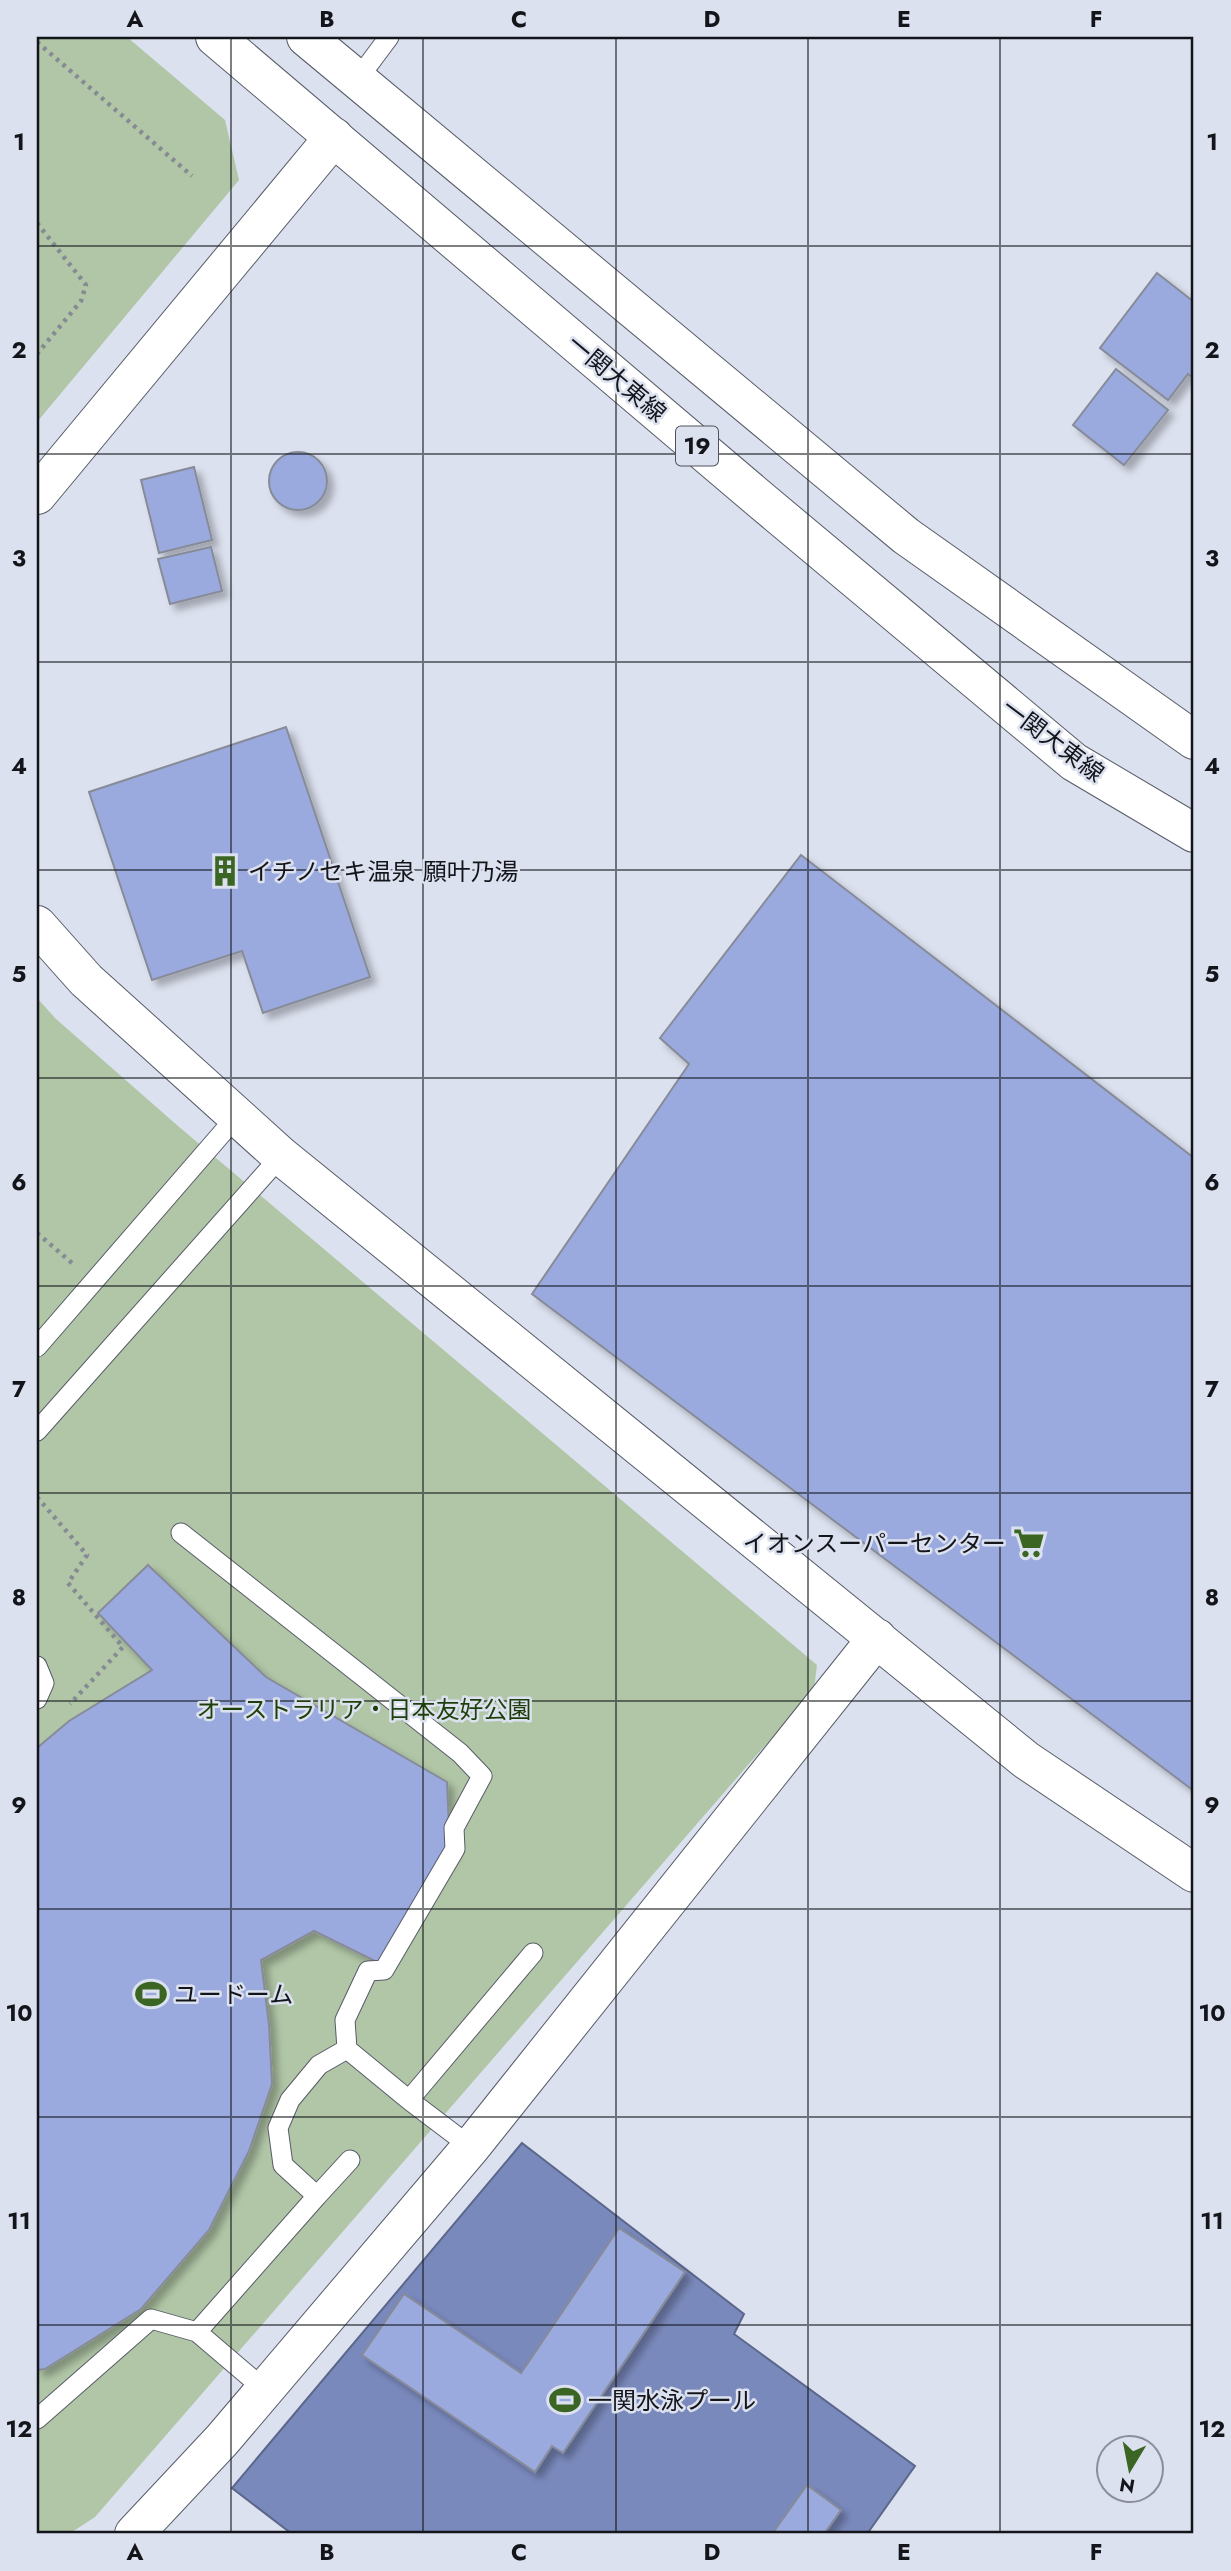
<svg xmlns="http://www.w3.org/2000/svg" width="1231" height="2571" font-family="Jost,'Noto Sans JP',sans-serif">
	<defs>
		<filter id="shadow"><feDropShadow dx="6" dy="6" stdDeviation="3.5" flood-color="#0004"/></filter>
	</defs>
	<rect width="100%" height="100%" fill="#dce1ef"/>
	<path fill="#b0c6a6" d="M37,37H127L225,120L239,180L37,422Z
		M37,998L56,1019L178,1126L817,1665L814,1689L95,2517L69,2534H37Z"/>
	<path fill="#7a89bc" stroke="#5b668b" stroke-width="2" d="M522,2143L744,2314L734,2334L915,2466L867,2534H292L232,2488Z"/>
	<path fill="#9aaadf" stroke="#878b98" stroke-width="2" filter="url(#shadow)" d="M1157,273L1194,302V379L1188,374L1168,400L1100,348Z
		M1116,369L1168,410L1124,465L1073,425Z
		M269 481a29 29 0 1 1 58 0a29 29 0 1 1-58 0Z
		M194,467L212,540L159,553L141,480Z
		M211,547L222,591L170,604L158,559Z
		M286,727L370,977L263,1013L242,951L152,980L89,792Z
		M801,855L1194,1158V1791L532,1294L689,1064L660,1038Z
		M148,1565L266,1677L447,1782L450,1851L379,1963L314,1931L261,1960L269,2025L272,2084L249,2151L209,2230L141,2309L45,2369L37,2370V1748L69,1721L152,1670L98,1613Z
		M619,2228L685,2272L563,2453L552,2446L535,2472L362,2355L404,2294L521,2373Z
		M807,2485L841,2510L824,2534H772Z"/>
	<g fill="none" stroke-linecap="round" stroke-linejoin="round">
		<defs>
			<path id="lane" d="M357,80L389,37
				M37,1347L237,1116
				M37,1431L281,1156
				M181,1533L460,1753L482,1776L454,1828L455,1849L384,1970L368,1971L345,2020L347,2049L409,2100
				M37,1666L44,1683L37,1699
				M347,2049L319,2065L290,2100L278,2128L283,2165L317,2196L350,2160
				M471,2147L409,2100L533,1953
				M264,2389L197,2332L317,2196
				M37,2419L151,2319L197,2332"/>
			<path id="secondary" d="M37,495L334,137
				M37,925L86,980L281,1156L1026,1760L1194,1873
				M134,2534L222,2440L471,2147L877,1638"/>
			<path id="primary" d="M215,37L763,502L1074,762L1194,833
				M306,37L906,536L1194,740"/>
		</defs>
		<use href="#lane" stroke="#585c68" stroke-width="21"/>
		<use href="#secondary" stroke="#585c68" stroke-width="40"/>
		<use href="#primary" stroke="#585c68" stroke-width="40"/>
		<path stroke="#868a94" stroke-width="4.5" stroke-dasharray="3.5 5" stroke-linecap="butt" d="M37,42L192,176
			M37,223L86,285L81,301L37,354
			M37,1233L72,1263
			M37,1497L87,1555L68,1583L123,1647L70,1704"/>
		<use href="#lane" stroke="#fff" stroke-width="19"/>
		<use href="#secondary" stroke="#fff" stroke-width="38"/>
		<use href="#primary" stroke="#fff" stroke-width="38"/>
	</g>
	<path fill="none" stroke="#13151a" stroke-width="2" stroke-opacity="0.55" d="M231,37V2534M423,37V2534M616,37V2534M808,37V2534M1000,37V2534M37,246H1194M37,454H1194M37,662H1194M37,870H1194M37,1078H1194M37,1286H1194M37,1493H1194M37,1701H1194M37,1909H1194M37,2117H1194M37,2325H1194"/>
	<defs>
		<symbol id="building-bare" viewBox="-9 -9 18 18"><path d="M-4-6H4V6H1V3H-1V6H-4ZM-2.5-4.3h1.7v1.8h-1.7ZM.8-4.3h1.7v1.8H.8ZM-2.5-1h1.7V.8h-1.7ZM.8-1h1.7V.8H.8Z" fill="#3b6522" stroke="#dce1ef" stroke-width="2.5" paint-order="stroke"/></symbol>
		<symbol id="supermarket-bare" viewBox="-9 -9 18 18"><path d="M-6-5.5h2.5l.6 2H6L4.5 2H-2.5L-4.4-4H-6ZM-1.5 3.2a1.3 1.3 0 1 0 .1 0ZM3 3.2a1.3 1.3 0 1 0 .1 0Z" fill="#3b6522" stroke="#dce1ef" stroke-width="2.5" paint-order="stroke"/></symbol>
		<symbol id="stadium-bare" viewBox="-9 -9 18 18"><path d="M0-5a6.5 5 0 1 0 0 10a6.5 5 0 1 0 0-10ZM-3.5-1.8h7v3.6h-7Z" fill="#3b6522" stroke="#dce1ef" stroke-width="2.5" paint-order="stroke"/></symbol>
	</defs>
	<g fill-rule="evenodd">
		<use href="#building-bare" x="203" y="849" width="44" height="44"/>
		<use href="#supermarket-bare" x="1007" y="1521" width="44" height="44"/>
		<use href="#stadium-bare" x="129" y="1972" width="44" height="44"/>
		<use href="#stadium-bare" x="543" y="2378" width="44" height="44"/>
	</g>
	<g text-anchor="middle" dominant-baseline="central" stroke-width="5" stroke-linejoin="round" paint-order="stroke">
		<rect fill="#dce1ef" stroke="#4f525a" stroke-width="2" x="676" y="426.5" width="42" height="39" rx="5"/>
		<g font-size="23" font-weight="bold" fill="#13151a">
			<text x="697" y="446">19</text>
		</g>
		<g font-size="24" fill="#13151a" stroke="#dce1ef">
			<text transform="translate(617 378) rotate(40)">一関大東線</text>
			<text transform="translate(1053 740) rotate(37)">一関大東線</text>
		</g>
		<g font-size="24" fill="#13151a" stroke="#dce1ef" text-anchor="start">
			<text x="248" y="871">イチノセキ温泉 願叶乃湯</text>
			<text x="1006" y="1543" text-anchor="end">イオンスーパーセンター</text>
			<text x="174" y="1994">ユードーム</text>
			<text x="588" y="2400">一関水泳プール</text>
		</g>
		<g font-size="24" fill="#1e3e09" stroke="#dce1ef">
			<text x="364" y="1709">オーストラリア・日本友好公園</text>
		</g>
	</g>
	<rect width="1231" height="2571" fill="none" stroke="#dce1ef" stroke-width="77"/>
	<g transform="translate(1130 2469) rotate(190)"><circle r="33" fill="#dce1ef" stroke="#8c8f9a" stroke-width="2"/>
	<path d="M0-5L12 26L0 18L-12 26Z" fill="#3b6522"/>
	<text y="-10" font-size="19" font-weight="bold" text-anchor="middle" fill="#13151a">N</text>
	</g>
	<rect x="38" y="38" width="1154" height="2494" fill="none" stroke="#13151a" stroke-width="2.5"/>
	<g font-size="23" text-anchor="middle" font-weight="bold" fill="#13151a">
		<text x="135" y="27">A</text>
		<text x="327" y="27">B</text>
		<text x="519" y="27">C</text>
		<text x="712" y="27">D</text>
		<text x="904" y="27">E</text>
		<text x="1096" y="27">F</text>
		<text x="19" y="150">1</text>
		<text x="1212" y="150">1</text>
		<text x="19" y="358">2</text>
		<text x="1212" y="358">2</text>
		<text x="19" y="566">3</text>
		<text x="1212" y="566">3</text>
		<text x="19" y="774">4</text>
		<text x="1212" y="774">4</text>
		<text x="19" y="982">5</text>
		<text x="1212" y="982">5</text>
		<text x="19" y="1190">6</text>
		<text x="1212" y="1190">6</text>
		<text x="19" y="1397">7</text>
		<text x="1212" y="1397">7</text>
		<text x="19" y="1605">8</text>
		<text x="1212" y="1605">8</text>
		<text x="19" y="1813">9</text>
		<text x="1212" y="1813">9</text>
		<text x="19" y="2021">10</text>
		<text x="1212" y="2021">10</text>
		<text x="19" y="2229">11</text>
		<text x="1212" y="2229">11</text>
		<text x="19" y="2437">12</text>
		<text x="1212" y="2437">12</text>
		<text x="135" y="2560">A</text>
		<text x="327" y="2560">B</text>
		<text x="519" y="2560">C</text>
		<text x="712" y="2560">D</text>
		<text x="904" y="2560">E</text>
		<text x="1096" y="2560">F</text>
	</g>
</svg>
